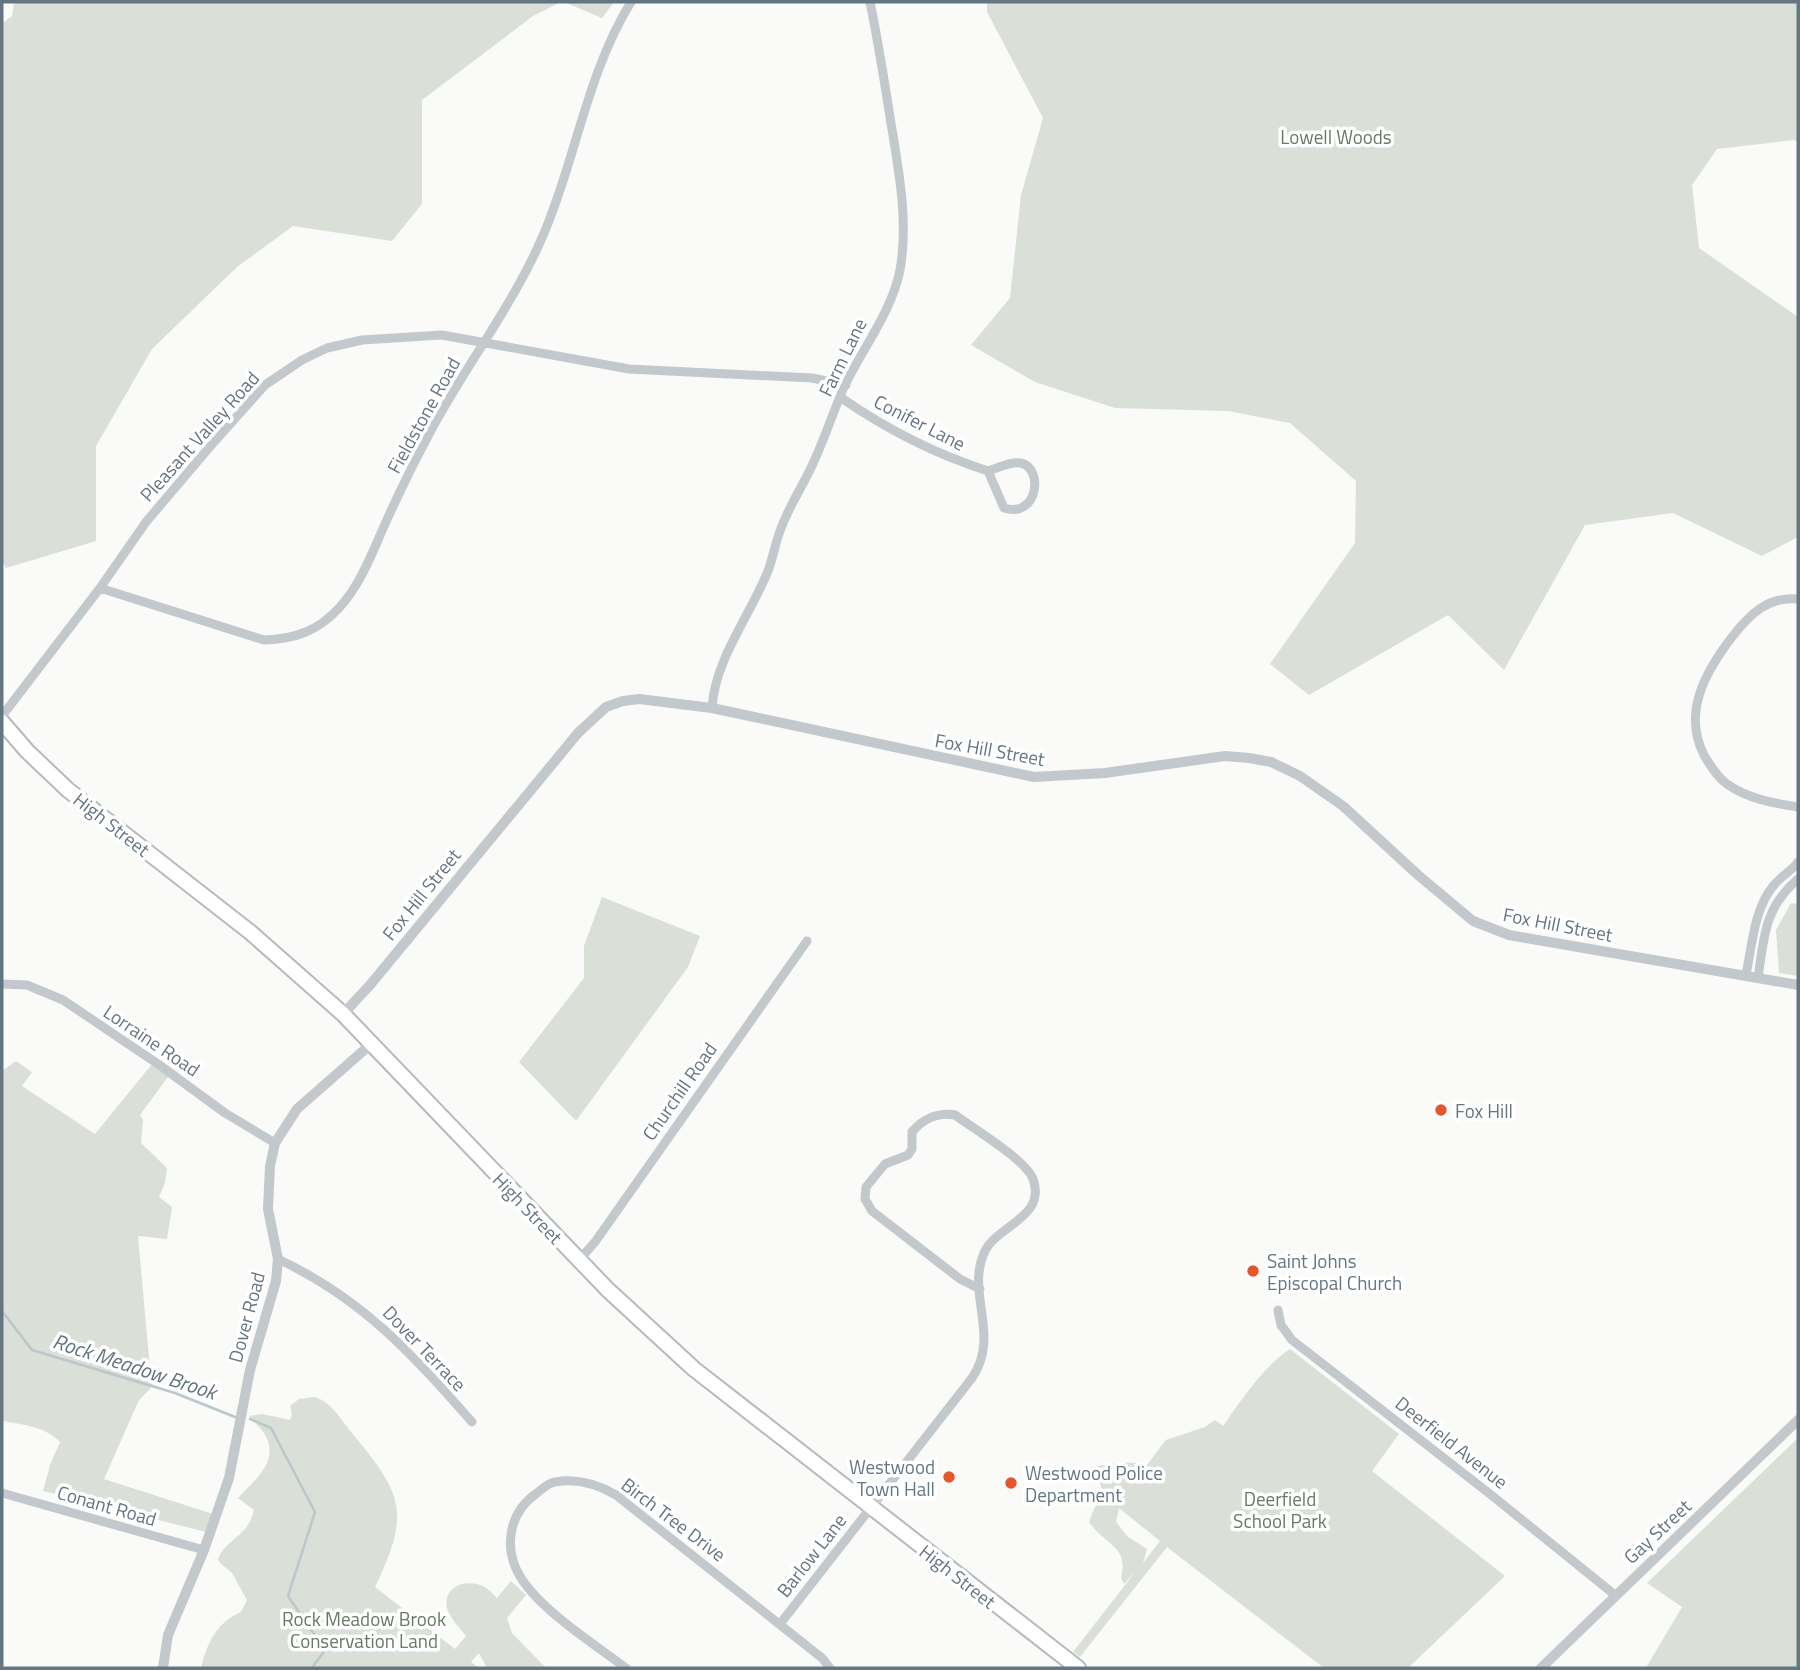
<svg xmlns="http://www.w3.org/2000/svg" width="1800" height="1670" font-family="'Titillium Web',sans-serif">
	<rect width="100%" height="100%" fill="#fafaf8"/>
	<path fill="#dadfd7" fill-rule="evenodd" d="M14,2H561L533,16L422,100V204L392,241L293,226L237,267L152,349L96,446V541L6,568L2,561V23L12,16Z
		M564,2H614L602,18Z
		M987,2H1798V142L1794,140L1717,149L1692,185L1699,248L1798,317V537L1762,556L1673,513L1585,525L1504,670L1448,615L1309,695L1270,664L1355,543L1356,481L1290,423L1228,411L1115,408L1035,382L971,345L1010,298L1021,195L1043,118L987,12Z
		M602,897L700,936L688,967L576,1121L519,1062L584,978V946Z
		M1791,903L1798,904V976L1779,973L1776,930Z
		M16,1061L32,1072L22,1086L95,1134L152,1064L168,1077L140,1115L143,1120L141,1143L167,1168L165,1183L159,1197L172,1207L167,1239L138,1236L150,1369L154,1382L151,1388L139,1400L104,1479L213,1514L206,1532L43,1491L50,1465L60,1442C46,1427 22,1424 2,1421V1071Z
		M1290,1349L1399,1434L1372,1471L1505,1576L1408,1668H1324L1167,1547L1080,1657L1073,1652L1136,1571L1124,1584L1121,1578C1129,1546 1106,1546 1089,1522L1094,1509L1102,1497L1101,1484L1086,1474L1089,1468C1107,1463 1123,1462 1141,1463L1143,1470L1166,1440L1205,1427L1215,1420L1223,1426C1241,1400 1264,1366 1290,1349ZM1119,1508L1160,1541L1143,1563L1147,1549L1128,1537L1116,1522Z
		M314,1397C330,1400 342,1421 352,1433C403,1495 411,1512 375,1587L455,1649L466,1636C460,1628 450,1619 447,1608C443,1588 463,1579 480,1585C487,1587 492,1593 497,1598L511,1581L526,1595L507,1618L512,1633L546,1668H487L479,1653L471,1662L479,1668H201C207,1643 217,1622 241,1612L247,1600L232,1573L220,1563L218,1559C226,1539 249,1536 254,1510L238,1498C252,1483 278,1463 267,1439C264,1430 254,1423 249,1416L262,1414L290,1420L292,1415L290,1406L299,1399Z
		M1798,1438V1668H1646L1682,1607L1647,1583Z"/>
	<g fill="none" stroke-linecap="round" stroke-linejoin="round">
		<path stroke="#bbc7cb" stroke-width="2.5" d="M2,1311L32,1350L175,1393L235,1417
			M250,1419L271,1428L315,1512L288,1596L325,1650L312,1668"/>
		<defs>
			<path id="primary" d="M2,722L27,751L68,790L250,932L343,1014L608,1290L694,1369L1078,1668"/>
		</defs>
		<use href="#primary" stroke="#b5babe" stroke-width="18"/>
		<path stroke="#c3c8cc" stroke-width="9" d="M840,397C886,429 935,454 988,471L1004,508C1038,519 1044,468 1021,463C1011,461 998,468 988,471
			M100,588L264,640C295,639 318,631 339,608C361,584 372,553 385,524C398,495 412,466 427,438C467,361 524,293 553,210C579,140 591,67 631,2
			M1798,599C1768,596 1750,614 1732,637C1706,671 1682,712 1704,755C1710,765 1717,777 1727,784C1748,799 1773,803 1798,807
			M712,708C715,659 750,616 768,571C773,558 775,544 780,531C789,505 805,483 815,459C826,435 834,409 845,385C863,348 892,311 900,270C909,221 898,166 890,117C884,79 878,40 870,2
			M2,716L100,588L146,522L207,450L265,385L302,360L327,348L362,340L442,335L629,369L812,378L846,385
			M1746,975C1752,946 1754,908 1774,885C1781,876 1792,871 1798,862
			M1758,978C1764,937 1764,908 1798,879
			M2,984L27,985L63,1000L158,1064L225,1113L275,1143
			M278,1259C363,1299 411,1353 472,1422
			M579,1260L595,1242L807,941
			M1278,1310L1281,1325L1292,1340L1490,1494L1615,1595
			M2,1493L204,1550
			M780,1624L972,1378C1001,1336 966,1294 984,1253C996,1225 1047,1218 1033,1179C1026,1160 973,1128 955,1115C938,1112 923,1119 912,1132V1149L908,1155L885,1164L866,1187L865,1199L872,1211L960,1279L980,1289
			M626,1668C594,1644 542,1611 521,1578C503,1549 508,1513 537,1493C542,1489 548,1483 555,1482C577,1478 597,1484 616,1495L822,1658L830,1668"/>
		<path stroke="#c3c8cc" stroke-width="10" d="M343,1014L370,985L578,733L606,707L623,701L639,699L712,708L1034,777L1105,773L1225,756L1249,758L1271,762L1300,776L1343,806L1418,875L1473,921L1509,935L1526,938L1798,985
			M163,1668L168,1635L204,1550L229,1478L250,1370L276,1281L278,1259L268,1209L270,1166L275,1143L297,1109L371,1044
			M1541,1668L1798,1420"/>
		<use href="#primary" stroke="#fff" stroke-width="14"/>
	</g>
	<g fill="#e4572e" stroke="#fff" stroke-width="2.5">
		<circle cx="1441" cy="1110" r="7"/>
		<circle cx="1253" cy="1271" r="7"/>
		<circle cx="949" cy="1477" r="7"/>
		<circle cx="1011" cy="1483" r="7"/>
	</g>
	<g text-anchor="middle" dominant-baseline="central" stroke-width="7" stroke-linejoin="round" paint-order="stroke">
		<g font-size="19" fill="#687a64" stroke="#fff">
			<text x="1336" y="136">Lowell Woods</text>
			<text x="1280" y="1498">Deerfield<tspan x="1280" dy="22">School Park</tspan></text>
			<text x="364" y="1618">Rock Meadow Brook<tspan x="364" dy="22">Conservation Land</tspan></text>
		</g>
		<g font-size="19" fill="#657683" stroke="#fff">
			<text transform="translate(842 357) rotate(-64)">Farm Lane</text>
			<text transform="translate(423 415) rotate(-61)">Fieldstone Road</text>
			<text transform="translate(920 422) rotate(27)">Conifer Lane</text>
			<text transform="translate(199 436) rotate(-48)">Pleasant Valley Road</text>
			<text transform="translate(990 749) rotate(10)">Fox Hill Street</text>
			<text transform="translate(112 824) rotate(38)">High Street</text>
			<text transform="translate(421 894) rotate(-51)">Fox Hill Street</text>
			<text transform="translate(1558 924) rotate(11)">Fox Hill Street</text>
			<text transform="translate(152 1040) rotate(34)">Lorraine Road</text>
			<text transform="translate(679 1091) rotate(-55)">Churchill Road</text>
			<text transform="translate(528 1208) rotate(46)">High Street</text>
			<text transform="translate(246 1317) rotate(-75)">Dover Road</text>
			<text transform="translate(425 1348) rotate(46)">Dover Terrace</text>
			<text transform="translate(1452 1442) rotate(38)">Deerfield Avenue</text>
			<text transform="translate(107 1505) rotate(16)">Conant Road</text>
			<text transform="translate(674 1519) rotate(37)">Birch Tree Drive</text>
			<text transform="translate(1657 1531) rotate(-43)">Gay Street</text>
			<text transform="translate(811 1555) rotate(-52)">Barlow Lane</text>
			<text transform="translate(958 1576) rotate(38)">High Street</text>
		</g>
		<g font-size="19" fill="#657683" stroke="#fff" text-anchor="start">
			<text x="1455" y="1110">Fox Hill</text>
			<text x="1267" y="1260">Saint Johns<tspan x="1267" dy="22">Episcopal Church</tspan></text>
			<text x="935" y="1466" text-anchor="end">Westwood<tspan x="935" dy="22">Town Hall</tspan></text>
			<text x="1025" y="1472">Westwood Police<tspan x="1025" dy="22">Department</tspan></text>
		</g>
		<g font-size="21" font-style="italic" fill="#60757c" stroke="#fff">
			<text transform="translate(135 1366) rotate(18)">Rock Meadow Brook</text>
		</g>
	</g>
	<rect width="1800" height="1670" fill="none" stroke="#657683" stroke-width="7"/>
</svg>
